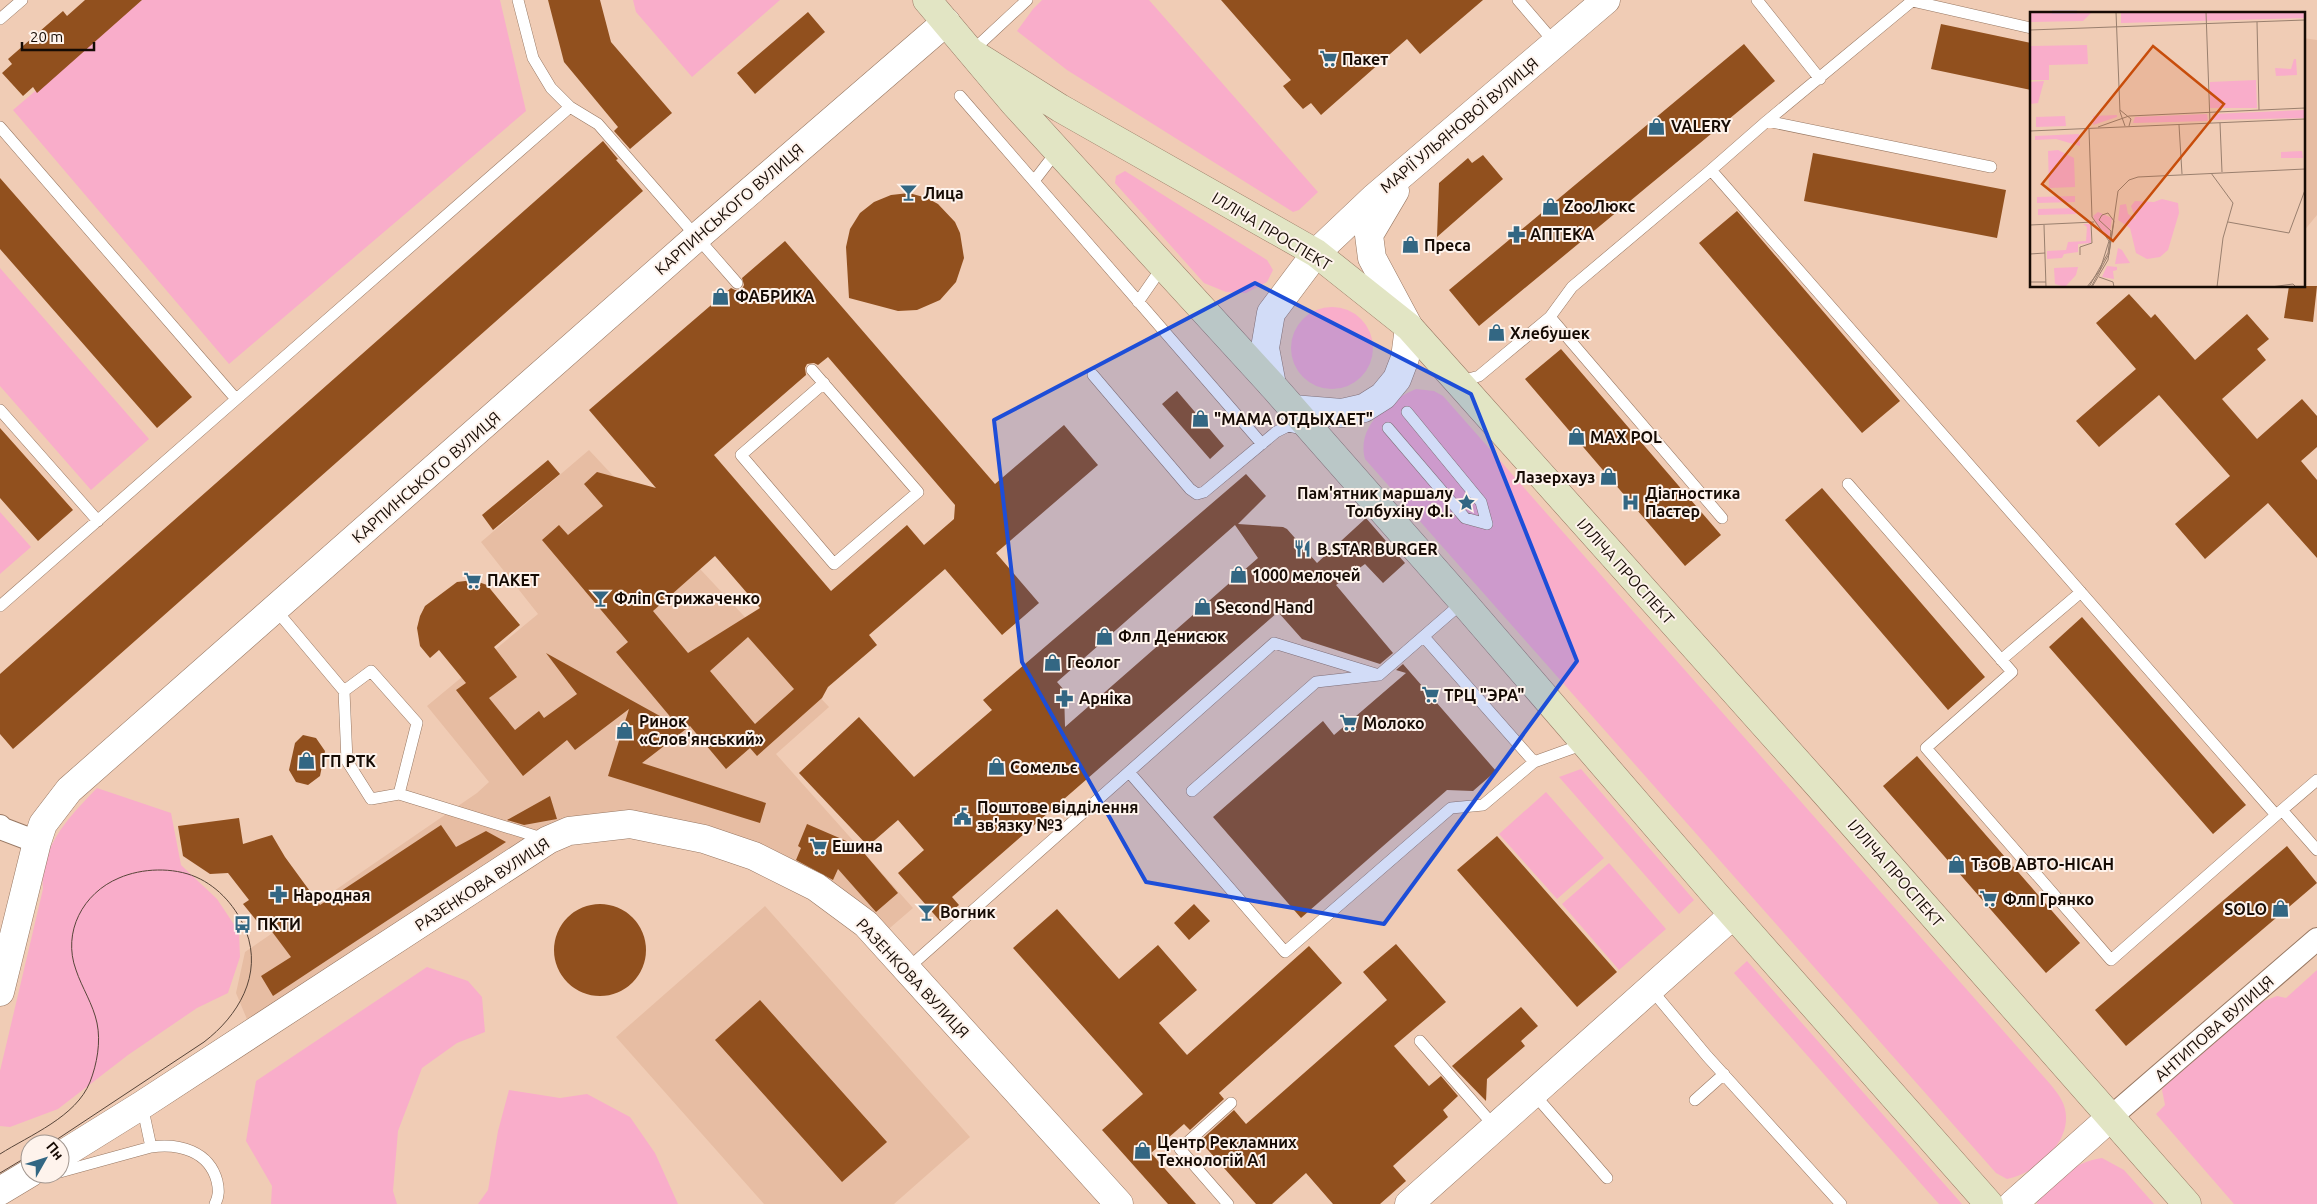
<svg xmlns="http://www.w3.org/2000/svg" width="2317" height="1204" font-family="Ubuntu,sans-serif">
	<rect width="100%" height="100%" fill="#f0ccb5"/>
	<path fill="#e7bda3" d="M2303,38L2317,40V215L2303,232Z
		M589,450L829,707L776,754L913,908L869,946L855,930L789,884L716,851L610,829L552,834L249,1024L236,993L245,952L477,793L489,782L427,706L538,614L481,542Z
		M765,906L970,1137L894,1204H764L616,1037Z"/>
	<path fill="#f9adca" d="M142,0H500L526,111L229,364L13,110Z
		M633,0H780L692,77L636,12Z
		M1042,0H1149L1318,192L1299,210L1293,212L1067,70L1017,31L1033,9Z
		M1125,171L1267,260L1273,270L1267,282L1246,293L1226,292L1204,283L1115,183L1116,176Z
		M0,268L149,439L91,490L0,386Z
		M1291 348a41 41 0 1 1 82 0a41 41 0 1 1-82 0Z
		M1416,389L1434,391L1443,396L2051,1085C2059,1095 2066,1104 2066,1117C2067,1146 2034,1174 2007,1179L1996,1173L1365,459C1356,426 1389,400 1416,389Z
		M0,512L31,547L0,574Z
		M1581,769L1694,900L1679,914L1559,777Z
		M97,788L171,813L181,865L217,899L239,932L240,957L228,993L197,1008L128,1055L58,1109L10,1127L0,1126V1071L43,889C39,847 70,816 97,788Z
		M1546,792L1604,858L1557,899L1499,834Z
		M1609,863L1666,929L1619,970L1562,904Z
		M1747,961L1962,1204H1939L1734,973Z
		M427,967L468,981L482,997L485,1032L457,1043L422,1068L398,1131L393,1191L397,1204H271L272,1186L246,1141L256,1081Z
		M2317,970V1204H2234L2156,1114L2165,1105L2162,1090L2166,1078L2259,1003L2277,996L2286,998Z
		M509,1090L560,1098L587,1094L630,1117L655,1153L678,1204H478L488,1190L498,1131Z
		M2102,1158L2124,1170L2154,1204H2037V1199C2059,1180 2072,1162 2102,1158Z"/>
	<path fill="#91501e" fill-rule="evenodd" d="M85,0H142L37,93L33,87L23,96L2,73L12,64L8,59L63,11L67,16Z
		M548,0H600L611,42L672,113L630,149L614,131L618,127L564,62Z
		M1221,0H1483L1420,54L1407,39L1321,115L1311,103L1303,109L1293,98L1283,86L1291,80Z
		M808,12L825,32L755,94L737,73Z
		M1941,24L2031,43V90L1931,69Z
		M1744,44L1775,81L1479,326L1449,290Z
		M603,141L618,159L616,160L643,191L13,749L0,734V674Z
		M1813,153L2006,190L1997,238L1804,201Z
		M1483,155L1503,179L1437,237L1439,183L1468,158L1472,163Z
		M0,178L192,397L157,428L0,249Z
		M909,193L927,198L938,204L955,222L960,233L964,258L956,282L940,300L917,310L898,311L849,298L846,247L850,229L860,213L874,202L891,195Z
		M1737,211L1900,401L1862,433L1699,243Z
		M785,241L995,484L1064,425L1098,465L996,553L1039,603L1002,635L945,569L869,635L877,645L828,687L822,698L757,756L750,748L726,769L690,726L642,763L766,803L760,823L608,776L629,709L575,750L567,740L523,776L456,690L466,683L439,650L430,658L420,646L417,628L420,616L425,606L457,582L473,580L487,585L520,625L494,647L517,677L489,698L515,730L539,711L544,718L577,694L546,653L678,726L616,652L628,642L542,540L559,525L568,535L603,506L584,484L597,472L656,488L589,410L731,288L735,290L742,289L744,285L742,278ZM828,357L955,505L954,519L924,545L907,525L831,591L714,455L806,375L805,368L807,364L814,363L818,365ZM715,556L760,608L688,653L653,611ZM748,637L794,689L755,724L710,671Z
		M2289,286H2317L2313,322L2284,318Z
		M2129,294L2151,318L2155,314L2195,360L2247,314L2269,339L2257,349L2266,360L2222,399L2257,439L2302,399L2317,416V447L2301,461L2317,480V558L2268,503L2205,559L2175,524L2230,476L2159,395L2099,447L2076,421L2136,369L2096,323Z
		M1561,349L1721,535L1685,566L1525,379Z
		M1177,391L1224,446L1210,459L1162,404Z
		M0,428L73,510L38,541L0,498Z
		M548,460L560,474L493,530L482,515Z
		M1246,474L1266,496L1238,524L1283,527L1287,529L1317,563L1366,518L1405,563L1383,583L1365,564L1336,585L1393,653L1380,664L1302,639L1278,612L952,897L959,905L940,921L898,873L924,850L898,820L868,846L799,773L859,717L914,777L992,710L983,700ZM1235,525L1258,558L1065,727L1064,690L1057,682Z
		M1822,488L1985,677L1948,710L1785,520Z
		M2082,617L2246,805L2213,834L2049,647Z
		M1403,664L1496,771L1473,791L1447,790L1301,918L1213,817L1323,721L1334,735L1406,673L1396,670Z
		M303,735L316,738L325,751L320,776L308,785L296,782L289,770L295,743Z
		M1917,756L2080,943L2046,973L1883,786Z
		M550,796L557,819L524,825L507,820Z
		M239,818L243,844L272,835L285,857L320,905L441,825L456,847L486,831L506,842L273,996L261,976L291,957L264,921L260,925L243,904L249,900L228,873L210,874L183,856L178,826Z
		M807,824L858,846L898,893L876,912L838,869L833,880L796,860L801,848L798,846Z
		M1497,836L1617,972L1577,1007L1457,870Z
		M2287,846L2317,883L2126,1046L2095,1010Z
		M1194,904L1210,921L1189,940L1174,923Z
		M554 950a46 46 0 1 1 92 0a46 46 0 1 1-92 0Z
		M1057,909L1119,979L1158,945L1197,990L1159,1023L1187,1055L1309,946L1342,983L1219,1093L1224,1099L1190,1130L1184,1124L1151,1153L1196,1204H1168L1102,1130L1143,1094L1013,948Z
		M1396,944L1446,1002L1394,1046L1429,1086L1441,1076L1458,1096L1443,1110L1448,1117L1393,1166L1406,1181L1380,1204H1333L1306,1173L1272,1204H1256L1200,1141L1234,1110L1246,1124L1387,1000L1363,972Z
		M760,1000L887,1142L842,1182L715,1040Z
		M1521,1007L1538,1026L1521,1041L1525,1046L1487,1079L1486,1101L1452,1066Z"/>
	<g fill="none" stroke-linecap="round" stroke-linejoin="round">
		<defs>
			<path id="service" d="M518,0L533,58L551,88L570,107
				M1518,0L1555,43
				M1757,0L1820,79
				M0,19L22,0
				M971,52L1027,0
				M960,96L1262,444
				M1767,121L1912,1L2031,28
				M0,127L236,399
				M1711,170L1767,121L1991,167
				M1034,181L1057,151
				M1138,302L1163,266
				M1550,317L1722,518
				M812,370L918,492L834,564L741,455L824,383
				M1093,375L1190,489L1197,494L1204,492L1276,432L1288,426L1306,430
				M1458,378L1469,379L1479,376L1497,361L1550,317L1572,287L1711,170L2276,815
				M0,410L98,521
				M1407,412L1481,502L1487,524
				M1388,428L1465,518L1487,524
				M1848,484L2012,672L1926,748L2111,960L2282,810L2317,850
				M0,606L570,107L598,124L737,283
				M276,610L344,691L347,761L371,799L399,794L417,723L371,671L344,691
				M1424,637L1534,762L1584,744
				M2001,660L2081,592
				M1129,772L1285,952L1451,808L1483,805L1534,762
				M1192,791L1316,682L1379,675L1463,602
				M399,794L545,839
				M2282,810L2317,780
				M907,969L1274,643L1379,675
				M1650,988L1707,1056L1841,1204
				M1420,1041L1495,1127
				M1533,1093L1607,1178
				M1695,1100L1724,1074
				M151,1147C179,1143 209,1151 217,1181C219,1190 219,1196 215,1204
				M60,1172L151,1147L142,1105
				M1228,1204L1180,1149L1231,1103"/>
			<path id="minor" d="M0,826L3,829L37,842
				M2111,1117L2317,939"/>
			<path id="tertiary" d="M1272,385L1265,348L1271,313L1316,253L1374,198L1606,0
				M1292,409L1342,413L1364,408L1383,396L1397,379L1405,358L1409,327L1372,258L1369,235L1395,191
				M0,992L37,842L43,824L69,790L697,237L946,22
				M60,1156L142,1105L548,840L569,831L630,824L704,839L754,856L816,887L866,924L1119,1204
				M0,1191L30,1173
				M1409,1204L1733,915
				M2013,1204L2111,1117"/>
			<path id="secondary" d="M927,0L1013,102L1272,385L1463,602L1715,894L1989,1204
				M971,52L1060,108L1316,253L1409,327L1827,795L2187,1204"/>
		</defs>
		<use href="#service" stroke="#977762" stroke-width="12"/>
		<use href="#minor" stroke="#977762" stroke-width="24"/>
		<use href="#tertiary" stroke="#977762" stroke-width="29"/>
		<use href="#secondary" stroke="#977762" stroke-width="29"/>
		<use href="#service" stroke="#fff" stroke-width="11"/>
		<use href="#minor" stroke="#fff" stroke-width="22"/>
		<use href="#tertiary" stroke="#fff" stroke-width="28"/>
		<use href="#secondary" stroke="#e2e5c4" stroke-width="28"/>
		<path stroke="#584539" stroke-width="1" d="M0,1154C30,1135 76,1117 90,1082C97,1064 101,1042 97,1023C93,1004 82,988 76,970C62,932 83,893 119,878C142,868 173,867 196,877C219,887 237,908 246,931C263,975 238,1016 204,1042L50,1144
			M0,1173L30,1155"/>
	</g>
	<path fill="#1d4ed8" fill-opacity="0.2" stroke="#1d4ed8" stroke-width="4" stroke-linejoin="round" d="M1255,283L1471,394L1577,661L1384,924L1146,882L1022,662L994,420Z"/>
	<defs>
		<symbol id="supermarket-bare" viewBox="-9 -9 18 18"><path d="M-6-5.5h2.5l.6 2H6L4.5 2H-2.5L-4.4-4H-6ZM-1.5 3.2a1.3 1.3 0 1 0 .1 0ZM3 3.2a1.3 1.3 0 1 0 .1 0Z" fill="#336783" stroke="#fef3ec" stroke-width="2.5" paint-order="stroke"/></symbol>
		<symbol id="shop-bare" viewBox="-9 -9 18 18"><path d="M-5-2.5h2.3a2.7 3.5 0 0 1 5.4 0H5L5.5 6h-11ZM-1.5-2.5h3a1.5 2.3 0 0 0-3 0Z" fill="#336783" stroke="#fef3ec" stroke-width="2.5" paint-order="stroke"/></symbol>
		<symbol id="bar-bare" viewBox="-9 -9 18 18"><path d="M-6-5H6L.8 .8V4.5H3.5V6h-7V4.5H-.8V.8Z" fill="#336783" stroke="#fef3ec" stroke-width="2.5" paint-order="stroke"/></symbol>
		<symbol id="pharmacy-bare" viewBox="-9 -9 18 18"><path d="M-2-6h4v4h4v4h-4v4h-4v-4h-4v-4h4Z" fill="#336783" stroke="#fef3ec" stroke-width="2.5" paint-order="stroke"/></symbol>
		<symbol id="sight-bare" viewBox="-9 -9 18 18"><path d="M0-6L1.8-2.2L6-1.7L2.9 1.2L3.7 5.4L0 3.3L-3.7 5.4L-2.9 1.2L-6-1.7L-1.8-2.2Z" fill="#336783" stroke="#fef3ec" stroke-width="2.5" paint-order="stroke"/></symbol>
		<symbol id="hospital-bare" viewBox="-9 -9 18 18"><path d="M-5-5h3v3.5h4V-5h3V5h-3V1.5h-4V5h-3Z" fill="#336783" stroke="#fef3ec" stroke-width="2.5" paint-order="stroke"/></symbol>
		<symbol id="restaurant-bare" viewBox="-9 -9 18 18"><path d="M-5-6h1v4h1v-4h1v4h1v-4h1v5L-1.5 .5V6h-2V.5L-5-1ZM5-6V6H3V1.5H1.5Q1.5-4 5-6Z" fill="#336783" stroke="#fef3ec" stroke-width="2.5" paint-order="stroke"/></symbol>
		<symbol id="civic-bare" viewBox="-9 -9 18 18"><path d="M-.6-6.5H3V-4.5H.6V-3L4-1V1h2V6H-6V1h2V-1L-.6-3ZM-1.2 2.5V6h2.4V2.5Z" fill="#336783" stroke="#fef3ec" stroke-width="2.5" paint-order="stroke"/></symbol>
		<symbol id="bus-bare" viewBox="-9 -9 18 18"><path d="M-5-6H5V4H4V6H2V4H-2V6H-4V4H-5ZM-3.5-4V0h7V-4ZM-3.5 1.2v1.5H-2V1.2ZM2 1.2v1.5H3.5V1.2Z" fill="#336783" stroke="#fef3ec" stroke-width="2.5" paint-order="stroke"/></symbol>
	</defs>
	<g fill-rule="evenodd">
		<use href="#supermarket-bare" x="1316" y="46" width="25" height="25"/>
		<use href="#shop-bare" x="1644" y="114" width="25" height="25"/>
		<use href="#bar-bare" x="896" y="180" width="25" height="25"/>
		<use href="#shop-bare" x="1538" y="194" width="25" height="25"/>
		<use href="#pharmacy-bare" x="1504" y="222" width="25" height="25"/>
		<use href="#shop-bare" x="1398" y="232" width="25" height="25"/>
		<use href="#shop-bare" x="708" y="284" width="25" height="25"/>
		<use href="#shop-bare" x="1484" y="320" width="25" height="25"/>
		<use href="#shop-bare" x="1188" y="406" width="25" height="25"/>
		<use href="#shop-bare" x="1564" y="424" width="25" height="25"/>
		<use href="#shop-bare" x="1596" y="464" width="25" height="25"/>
		<use href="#sight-bare" x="1454" y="490" width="25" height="25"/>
		<use href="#hospital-bare" x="1618" y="490" width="25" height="25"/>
		<use href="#restaurant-bare" x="1290" y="536" width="25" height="25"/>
		<use href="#shop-bare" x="1226" y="562" width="25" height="25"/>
		<use href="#supermarket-bare" x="460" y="568" width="25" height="25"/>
		<use href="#bar-bare" x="588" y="586" width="25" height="25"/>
		<use href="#shop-bare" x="1190" y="594" width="25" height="25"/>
		<use href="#shop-bare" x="1092" y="624" width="25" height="25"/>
		<use href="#shop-bare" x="1040" y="650" width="25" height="25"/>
		<use href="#supermarket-bare" x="1418" y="682" width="25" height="25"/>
		<use href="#pharmacy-bare" x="1052" y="686" width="25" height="25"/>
		<use href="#supermarket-bare" x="1336" y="710" width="25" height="25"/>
		<use href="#shop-bare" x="612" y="718" width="25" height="25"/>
		<use href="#shop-bare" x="294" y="748" width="25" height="25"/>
		<use href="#shop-bare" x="984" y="754" width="25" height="25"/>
		<use href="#civic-bare" x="950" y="804" width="25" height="25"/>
		<use href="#supermarket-bare" x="806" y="834" width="25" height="25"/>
		<use href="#shop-bare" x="1944" y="852" width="25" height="25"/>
		<use href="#pharmacy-bare" x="266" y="882" width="25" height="25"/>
		<use href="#supermarket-bare" x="1976" y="886" width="25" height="25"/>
		<use href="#shop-bare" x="2268" y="896" width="25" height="25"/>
		<use href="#bar-bare" x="914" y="900" width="25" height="25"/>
		<use href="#bus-bare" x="230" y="912" width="25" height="25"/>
		<use href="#shop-bare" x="1130" y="1138" width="25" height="25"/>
	</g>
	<g text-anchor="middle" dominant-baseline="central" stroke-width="4" stroke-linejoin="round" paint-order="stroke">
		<g font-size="16" font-weight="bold" fill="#160b04" stroke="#fef3ec" text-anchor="start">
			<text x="1342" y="59">Пакет</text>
			<text x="1671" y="126">VALERY</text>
			<text x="923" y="193">Лица</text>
			<text x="1564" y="206">ZooЛюкс</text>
			<text x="1530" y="234">АПТЕКА</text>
			<text x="1424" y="245">Преса</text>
			<text x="735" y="296">ФАБРИКА</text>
			<text x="1510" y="333">Хлебушек</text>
			<text x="1214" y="419">"МАМА ОТДЫХАЕТ"</text>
			<text x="1590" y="437">MAX POL</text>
			<text x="1595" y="477" text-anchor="end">Лазерхауз</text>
			<text x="1453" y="493" text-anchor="end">Пам'ятник маршалу<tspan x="1453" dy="18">Толбухіну Ф.І.</tspan></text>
			<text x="1645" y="493">Діагностика<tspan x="1645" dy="18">Пастер</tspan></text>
			<text x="1317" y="549">B.STAR BURGER</text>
			<text x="1252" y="575">1000 мелочей</text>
			<text x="487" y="580">ПАКЕТ</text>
			<text x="614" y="598">Фліп Стрижаченко</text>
			<text x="1216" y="607">Second Hand</text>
			<text x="1118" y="636">Флп Денисюк</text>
			<text x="1067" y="662">Геолог</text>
			<text x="1444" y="695">ТРЦ "ЭРА"</text>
			<text x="1079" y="698">Арніка</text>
			<text x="639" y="721">Ринок<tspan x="639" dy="18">«Слов'янський»</tspan></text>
			<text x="1363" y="723">Молоко</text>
			<text x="321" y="761">ГП РТК</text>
			<text x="1010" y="767">Сомельє</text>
			<text x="977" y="807">Поштове відділення<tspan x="977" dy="18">зв'язку №3</tspan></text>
			<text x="832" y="846">Ешина</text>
			<text x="1971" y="864">ТзОВ АВТО-НІСАН</text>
			<text x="293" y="895">Народная</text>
			<text x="2003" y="899">Флп Грянко</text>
			<text x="2267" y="909" text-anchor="end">SOLO</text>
			<text x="940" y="912">Вогник</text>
			<text x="257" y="924">ПКТИ</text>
			<text x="1157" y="1142">Центр Рекламних<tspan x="1157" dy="18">Технологій А1</tspan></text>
		</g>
		<g font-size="16" fill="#160b04" stroke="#fef3ec">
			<text transform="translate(1459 125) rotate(-40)">МАРІЇ УЛЬЯНОВОЇ ВУЛИЦЯ</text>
			<text transform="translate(729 209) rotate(-41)">КАРПИНСЬКОГО ВУЛИЦЯ</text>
			<text transform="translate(1272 231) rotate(31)">ІЛЛІЧА ПРОСПЕКТ</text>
			<text transform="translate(426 477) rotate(-41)">КАРПИНСЬКОГО ВУЛИЦЯ</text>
			<text transform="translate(1626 571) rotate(48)">ІЛЛІЧА ПРОСПЕКТ</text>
			<text transform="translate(1896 873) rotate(49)">ІЛЛІЧА ПРОСПЕКТ</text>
			<text transform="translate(482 884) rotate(-33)">РАЗЕНКОВА ВУЛИЦЯ</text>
			<text transform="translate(913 978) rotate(47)">РАЗЕНКОВА ВУЛИЦЯ</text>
			<text transform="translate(2214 1028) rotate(-41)">АНТИПОВА ВУЛИЦЯ</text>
		</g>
	</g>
	<g transform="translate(2030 12)">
		<rect width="275" height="275" fill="#f0ccb5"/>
		<path d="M0,0H62L53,9L0,10ZM91,0H275V6L91,11ZM57,33L58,52L19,53V68H0V34ZM264,47H266L267,63L246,64L245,56L261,57ZM226,68L227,96H180V70ZM14,69L8,91L0,92V70ZM275,98V106L181,108L183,102ZM177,102L178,109L103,111L105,105ZM87,103V105L63,113V104ZM35,104L36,114L6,115V105ZM49,122L50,134L26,127L5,128V124ZM28,138L44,146L45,175L19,176L18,139ZM272,139L273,146H251V140ZM45,184V190L7,191V185ZM132,187L148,191L149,201L138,238L130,245L117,247L106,241L100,216L88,208L90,193L96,192L98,202L106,207L101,194L105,189L124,190ZM46,196V202L8,203V197ZM68,200L82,206L79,226L65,210L63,204ZM53,212H60L61,231L48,232V240L34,242L32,246L17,247V239L36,238L38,230L56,229L57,215ZM88,236L92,238L100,251L85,252ZM77,254L87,255V258L83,259L84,267L72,265ZM48,255L46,263L35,275L25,272L24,256Z" fill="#f9adca"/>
		<path fill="none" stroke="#baa8f3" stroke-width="2.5" d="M22,0H47"/>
		<path fill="none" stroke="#997f6e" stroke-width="1" d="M86,0L90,100L95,114M176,0L180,111M227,10L229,98M0,18L275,8M90,98L101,107L99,114M190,111L192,160M149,113L152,162M68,115L99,104L275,96M59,117L62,205L79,229M0,119L275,107M181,161L203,191L193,226L187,275M198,210L259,221L275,178M0,213L64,210M14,213L16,275M0,242L15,241M50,243V235L62,231L61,211M69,265L83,270L84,275M0,270H16M57,275L70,258L79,229M59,275L78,241L81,219L69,208L72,203L78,201L84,209L79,242L61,275M62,275L78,248L88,179L99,168L108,165L275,157M241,275L263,272L266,275"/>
		<path fill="#c84d0b" fill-opacity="0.15" stroke="#c84d0b" stroke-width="2.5" d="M123,34L194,92L83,229L12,172Z"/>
		<rect width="275" height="275" fill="none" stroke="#160b04" stroke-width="2.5"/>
	</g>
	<g transform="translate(45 1159) rotate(51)"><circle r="24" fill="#fef3ec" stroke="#a1968f"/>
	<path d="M0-4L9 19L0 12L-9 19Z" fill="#336783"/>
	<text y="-8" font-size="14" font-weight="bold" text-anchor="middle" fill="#160b04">Пн</text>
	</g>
	<path d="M22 42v8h72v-8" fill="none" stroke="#160b04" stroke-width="2.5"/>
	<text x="30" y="42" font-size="15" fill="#160b04" stroke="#fef3ec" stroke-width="4" paint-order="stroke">20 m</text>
</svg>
